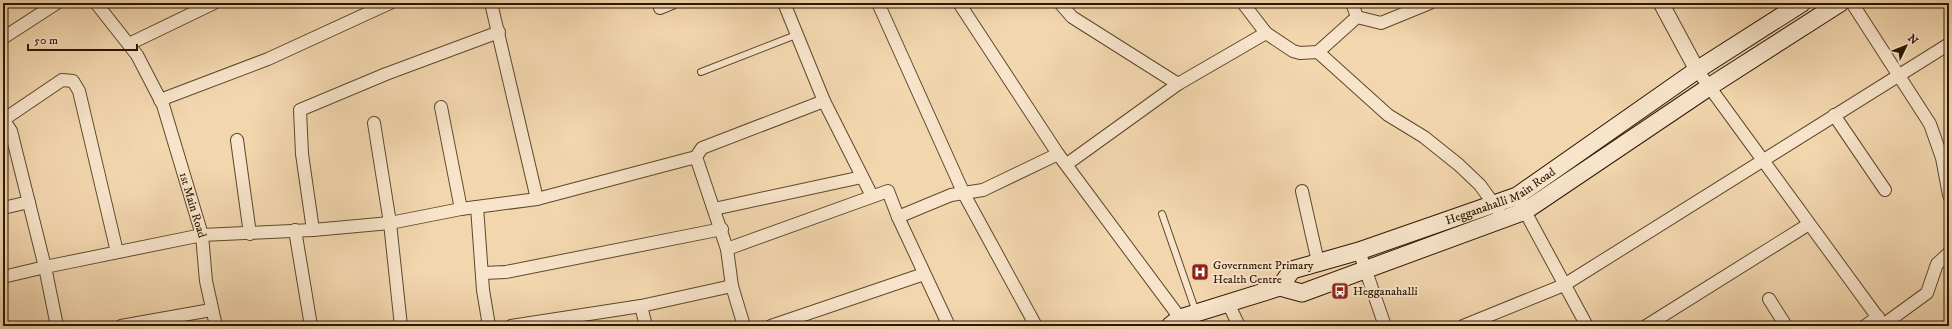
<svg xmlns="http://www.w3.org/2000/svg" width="1952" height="329" font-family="'IM FELL DW Pica',serif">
	<rect width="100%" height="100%" fill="#f2d6ae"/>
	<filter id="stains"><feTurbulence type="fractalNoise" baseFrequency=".005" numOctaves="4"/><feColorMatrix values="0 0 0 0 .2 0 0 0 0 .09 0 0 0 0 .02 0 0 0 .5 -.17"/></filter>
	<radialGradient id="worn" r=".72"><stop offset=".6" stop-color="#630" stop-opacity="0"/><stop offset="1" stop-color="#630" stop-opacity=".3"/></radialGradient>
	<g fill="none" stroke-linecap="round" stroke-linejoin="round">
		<defs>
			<path id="service" d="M701,72L796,35
				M1162,214L1196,312"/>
			<g id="minor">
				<path id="s1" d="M96,3L137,55L163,105L202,235L206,281L216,326"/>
				<path d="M491,3L537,199"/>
				<path d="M784,3L824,101L872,196"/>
				<path d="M878,3L964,194L1036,326"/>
				<path d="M959,3L1058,154L1180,318"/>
				<path d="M1060,3L1072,17L1178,84"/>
				<path d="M1243,3L1266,33"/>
				<path d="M1352,3L1357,17"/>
				<path d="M1852,3L1930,124L1942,158L1949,195"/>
				<path d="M660,8L672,3"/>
				<path d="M1357,17L1381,23L1430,3"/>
				<path d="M3,38L57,3"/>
				<path d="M129,44L214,3"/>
				<path d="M1318,52L1388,115L1424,137L1459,165L1480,185L1498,210"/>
				<path d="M1697,70L1884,326"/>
				<path d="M160,100L268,59L390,3"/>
				<path d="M441,107L461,209"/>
				<path d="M1834,115L1885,190"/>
				<path d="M3,119L11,131L45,267L57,326"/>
				<path d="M3,120L62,80L73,81L79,91L117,252"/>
				<path d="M374,123L390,223L401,326"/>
				<path d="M237,140L250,234"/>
				<path d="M696,157L727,249L732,286L744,326"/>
				<path d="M1067,164L1178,84L1266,33L1293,51L1300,53L1318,52L1357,17"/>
				<path d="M1302,191L1318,262"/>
				<path d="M1521,204L1587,326"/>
				<path d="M477,207L483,290L489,326"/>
				<path d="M3,208L29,202"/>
				<path d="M714,209L862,177"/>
				<path d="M898,217L949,326"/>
				<path d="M295,230L311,326"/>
				<path d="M313,230L302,154L300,110L386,74L499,32"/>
				<path d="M727,249L888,191L898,217L951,195L983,190L1058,154"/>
				<path d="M1359,251L1385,326"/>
				<path d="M483,273L506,272L722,229"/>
				<path d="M3,277L45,267L202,235L313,230L390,223L461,209L537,199L696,157L702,148L824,101"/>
				<path d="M1769,299L1786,326"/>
				<path d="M1228,303L1239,326"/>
				<path d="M641,306L646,326"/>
				<path d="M1883,325L1927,293L1937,264L1949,253"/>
				<path d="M121,326L211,310"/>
				<path d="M511,326L641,306L732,286"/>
				<path d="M771,326L924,274"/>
				<path d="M1463,326L1564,285L1949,44"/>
				<path d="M1646,326L1809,224"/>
				<path d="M1865,326L1878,317"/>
			</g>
			<path id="tertiary" d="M1661,3L1697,70"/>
			<g id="secondary">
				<path d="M1280,287L1302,293L1525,211L1709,87L1840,3"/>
				<path id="s2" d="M1170,326L1180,318L1280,287L1292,270L1359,251L1517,196L1697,70L1802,3"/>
			</g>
		</defs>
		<use href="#service" stroke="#5e472c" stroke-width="8"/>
		<use href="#minor" stroke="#5e472c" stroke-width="14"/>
		<use href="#tertiary" stroke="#5e472c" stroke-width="17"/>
		<use href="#secondary" stroke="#2d1700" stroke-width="19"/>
		<use href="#service" stroke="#f7e4ca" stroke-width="6"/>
		<use href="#minor" stroke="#f7e4ca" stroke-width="12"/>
		<use href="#tertiary" stroke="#f7e4ca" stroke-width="15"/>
		<use href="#secondary" stroke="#f7e4ca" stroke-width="17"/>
	</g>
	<defs>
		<symbol id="hospital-square" viewBox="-11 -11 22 22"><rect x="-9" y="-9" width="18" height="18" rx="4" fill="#8f2418" stroke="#f7e4ca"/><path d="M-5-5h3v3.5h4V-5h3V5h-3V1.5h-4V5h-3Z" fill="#fff"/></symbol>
		<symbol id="bus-square" viewBox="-11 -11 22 22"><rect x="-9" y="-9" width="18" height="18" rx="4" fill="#8f2418" stroke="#f7e4ca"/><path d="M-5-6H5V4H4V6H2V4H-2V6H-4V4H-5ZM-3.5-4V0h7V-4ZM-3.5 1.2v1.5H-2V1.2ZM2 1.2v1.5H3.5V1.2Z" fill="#fff"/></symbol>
	</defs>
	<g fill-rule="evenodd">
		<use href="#hospital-square" x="1190" y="262" width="20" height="20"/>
		<use href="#bus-square" x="1330" y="281" width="20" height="20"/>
	</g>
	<g text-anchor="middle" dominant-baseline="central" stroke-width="4" stroke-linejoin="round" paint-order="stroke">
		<g font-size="12" fill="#2d1700" stroke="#f7e4ca">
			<text stroke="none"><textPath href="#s2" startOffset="360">Hegganahalli Main Road</textPath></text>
			<text stroke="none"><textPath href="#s1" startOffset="227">1st Main Road</textPath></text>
		</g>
		<g font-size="12" fill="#2d1700" stroke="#f7e4ca" text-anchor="start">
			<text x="1213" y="265">Government Primary<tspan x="1213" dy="14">Health Centre</tspan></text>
			<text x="1353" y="291">Hegganahalli</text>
		</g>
	</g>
	<rect width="1952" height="329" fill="none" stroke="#f2d6ae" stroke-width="16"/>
	<rect x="4" y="4" width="1944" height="321" fill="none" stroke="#2d1700" stroke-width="2"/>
	<rect x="8" y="8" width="1936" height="313" fill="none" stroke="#2d1700"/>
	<g transform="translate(1906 46) rotate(47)" stroke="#f7e4ca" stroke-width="3" paint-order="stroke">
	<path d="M0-3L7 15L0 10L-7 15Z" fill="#2d1700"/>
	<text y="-6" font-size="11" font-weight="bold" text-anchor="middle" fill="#2d1700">N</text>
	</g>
	<path d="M28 44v6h109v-6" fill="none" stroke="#2d1700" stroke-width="2"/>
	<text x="34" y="44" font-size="12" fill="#2d1700" stroke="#f7e4ca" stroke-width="3" paint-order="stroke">50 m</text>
	<rect width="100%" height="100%" filter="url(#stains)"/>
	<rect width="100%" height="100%" fill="url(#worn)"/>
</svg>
